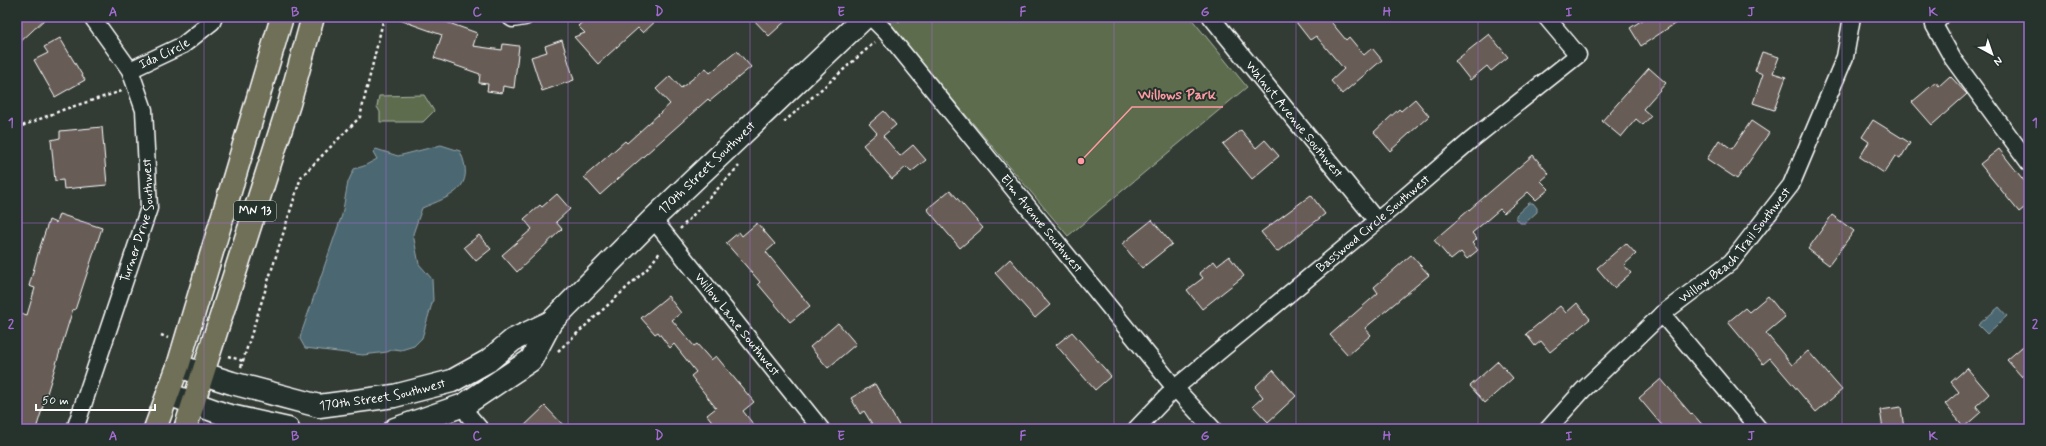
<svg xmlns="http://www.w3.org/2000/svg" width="2046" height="446" font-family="Mynerve,sans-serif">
	<rect width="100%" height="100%" fill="#333b35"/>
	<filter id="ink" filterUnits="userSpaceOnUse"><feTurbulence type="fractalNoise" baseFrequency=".025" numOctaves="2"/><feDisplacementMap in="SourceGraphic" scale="8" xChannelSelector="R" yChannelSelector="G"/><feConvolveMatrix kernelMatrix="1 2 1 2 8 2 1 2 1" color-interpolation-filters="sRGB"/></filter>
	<g filter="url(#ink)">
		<path fill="#5d6c4d" stroke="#aeb6a6" d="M896,17H1190L1247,87L1068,236L889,24Z
			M424,95L434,111L423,122H380V112L377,107L379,96Z"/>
		<path fill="#4c6872" stroke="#94a4aa" d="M441,145L460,151C477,189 451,196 422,208L413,234L419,264L432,279L433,300L422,338L414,346L401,350L394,349L387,352L363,355L305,348L300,339L301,334L342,215L348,182L354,169L364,166L377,159L373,152L376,149L398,156Z
			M1529,203H1533L1537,208V212L1525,223H1520L1516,218V215Z
			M1999,307L2007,316L1987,334L1978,325Z"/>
		<path fill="#685c56" stroke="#fff" d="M17,17H47L17,45Z
			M397,17H432L477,33L473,46L502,50L503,44L519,46L514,88L503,86L502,93L487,91L488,84L479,83L480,74L434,58L442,35L397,19Z
			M588,17H660L643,33L638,28L598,64L574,37L585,33L578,26Z
			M751,17H790L769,36Z
			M1292,17H1327L1346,40L1349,37L1364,55L1372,48L1382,60L1342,94L1331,81L1344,69L1316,36L1310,40Z
			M1647,17H1685L1641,46L1630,28Z
			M1489,34L1508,57L1491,71L1487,66L1470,80L1455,61Z
			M60,38L85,80L55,97L34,60L48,53L44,47Z
			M562,40L574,80L542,91L531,57L547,52L545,46Z
			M737,51L751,67L710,101L708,99L600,195L584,177L625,141L627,143L670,104L656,89L670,76L681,88L706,68L710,73Z
			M1762,52L1779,57L1773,73L1786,77L1774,110L1753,103L1763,74L1755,71Z
			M1649,68L1666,83L1643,109L1651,116L1643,125L1636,119L1621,137L1602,121Z
			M1950,76L1967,94L1932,125L1912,102L1936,82L1939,86Z
			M1415,99L1429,116L1390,151L1374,132L1399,109L1401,111Z
			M884,111L896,125L883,136L900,156L913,145L926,160L911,172L906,167L892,179L863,145L877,133L869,124Z
			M1873,120L1910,143L1900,159L1895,156L1884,173L1860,157L1869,142L1862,137Z
			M1751,121L1769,133L1737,179L1707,159L1719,140L1732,149Z
			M102,127L107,185L64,189L63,180L55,181L51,140L60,138V131Z
			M1241,130L1256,148L1265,140L1279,156L1252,179L1223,144Z
			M1999,149L2029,187V204L2019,212L1980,164Z
			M1533,155L1549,174L1541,181L1549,189L1536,200L1528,192L1504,213L1500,209L1472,233L1477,239L1472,243L1478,250L1467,259L1461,252L1451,260L1434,240Z
			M950,190L983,228L960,248L927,209Z
			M557,194L570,209L556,222L562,229L517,272L502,255L532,229L524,219L540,205L542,207Z
			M1311,195L1325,214L1277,252L1261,232Z
			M59,214L102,228L75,310L73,309L36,429H17V312L27,315L35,288L29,286L39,250L49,220L56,223Z
			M1832,215L1854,231L1829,265L1808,249Z
			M1152,220L1172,244L1142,268L1122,244Z
			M757,223L775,244L766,252L810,306L790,322L758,284L760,282L726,243L739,232L742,236Z
			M479,235L491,249L476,261L464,247Z
			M1626,243L1636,254L1624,265L1631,273L1614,288L1597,268Z
			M1411,255L1429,275L1365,328L1371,335L1348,355L1330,335L1378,293L1374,287Z
			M1229,256L1244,276L1202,309L1187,290L1203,278L1199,273L1214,261L1217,265Z
			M1010,259L1050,305L1035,318L995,273Z
			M668,296L681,313L672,320L694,346L697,344L711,360L716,356L754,402L743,411L757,429H718L707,415L716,408L691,376L696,372L674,344L670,348L658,332L655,334L641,318Z
			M1768,296L1785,317L1766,333L1792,365L1808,351L1842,390L1816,412L1770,358L1763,364L1728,322L1745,308L1749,312Z
			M1577,303L1590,319L1550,352L1541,341L1535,346L1526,334L1560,306L1566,313Z
			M838,323L856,344L828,368L810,347Z
			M1072,332L1111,376L1095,390L1056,345Z
			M2029,341V371L2022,377L2007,360Z
			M1498,361L1513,378L1485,403L1470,386Z
			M1967,368L1989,394L1976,406L1981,412L1964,427L1945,404L1959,392L1951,382Z
			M1273,370L1296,396L1268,422L1253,406L1263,397L1255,387Z
			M1661,379L1691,414L1692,413L1706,429H1665L1639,398Z
			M875,384L901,429H875L864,411L860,414L851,398Z
			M545,406L567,429H521Z
			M1901,407L1904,429H1883L1880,410Z"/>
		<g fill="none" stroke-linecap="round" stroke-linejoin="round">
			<defs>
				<g id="street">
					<path d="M510,17L513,19L525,17"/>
					<path id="s1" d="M871,17L886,32L1175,388L1213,429"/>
					<path id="s2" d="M1211,17L1377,221"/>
					<path d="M1941,17L1934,25L1953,59L2029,163"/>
					<path id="s3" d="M130,70L183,45L212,22L214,17"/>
					<path id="s4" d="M653,219L821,429"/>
					<path d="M1662,314L1759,429"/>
					<path d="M464,405L469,416L480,429"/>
					<path id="s5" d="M75,429L149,208L144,110L130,70L92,17"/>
					<path id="s6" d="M1136,429L1175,388L1377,221L1470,141L1578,55L1546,17"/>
					<path id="s7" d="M1548,429L1583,390L1662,314L1731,262L1791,185L1845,57L1852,17"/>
				</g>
				<g id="secondary">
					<path id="s8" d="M178,366L232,383L319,406L394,396L452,381L488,361L513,340L551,322"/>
					<path d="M168,394L226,415L288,429"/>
					<path id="s9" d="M395,429L464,405L531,360L551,322L653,219L865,17"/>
				</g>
				<path id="primary" d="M155,429L178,366L282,17
					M185,429L289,104L313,17"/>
			</defs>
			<use href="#street" stroke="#fff" stroke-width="19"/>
			<use href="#secondary" stroke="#fff" stroke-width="25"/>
			<use href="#primary" stroke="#fff" stroke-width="25"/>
			<path stroke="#fff" stroke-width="2.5" stroke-dasharray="3 3" stroke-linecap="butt" d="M898,21L902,17
				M784,122L875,42
				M17,128L65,109L122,91
				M680,229L739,166
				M161,335L168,338
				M558,351L647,269L661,251
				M228,356L243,361
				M241,367L301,177L360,117L384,17"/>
			<use href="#street" stroke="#26332d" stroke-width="16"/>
			<use href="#secondary" stroke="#26332d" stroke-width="22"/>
			<use href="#primary" stroke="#706f59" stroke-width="22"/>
		</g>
	</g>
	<path fill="none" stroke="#a36bd2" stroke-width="1" stroke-opacity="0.55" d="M204,17V429M386,17V429M568,17V429M750,17V429M932,17V429M1114,17V429M1296,17V429M1478,17V429M1660,17V429M1842,17V429M17,223H2029"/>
	<g text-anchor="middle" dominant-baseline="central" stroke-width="4" stroke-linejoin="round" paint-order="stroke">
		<rect fill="#26332d" stroke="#bec2c0" stroke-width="1" x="234" y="201" width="42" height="20" rx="3"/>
		<g font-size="12" font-weight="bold" fill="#fff">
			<text x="255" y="211">MN 13</text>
		</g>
		<g font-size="13" fill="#fff" stroke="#26332d">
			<text stroke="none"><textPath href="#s3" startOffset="38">Ida Circle</textPath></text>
			<text stroke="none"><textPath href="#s2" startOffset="132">Walnut Avenue Southwest</textPath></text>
			<text stroke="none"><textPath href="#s9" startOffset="416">170th Street Southwest</textPath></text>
			<text stroke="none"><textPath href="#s5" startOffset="219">Turner Drive Southwest</textPath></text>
			<text stroke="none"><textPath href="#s6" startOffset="314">Basswood Circle Southwest</textPath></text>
			<text stroke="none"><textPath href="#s1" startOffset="268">Elm Avenue Southwest</textPath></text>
			<text stroke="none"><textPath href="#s7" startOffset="263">Willow Beach Trail Southwest</textPath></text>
			<text stroke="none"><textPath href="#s4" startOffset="135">Willow Lane Southwest</textPath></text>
			<text stroke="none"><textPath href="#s8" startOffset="211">170th Street Southwest</textPath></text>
		</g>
	</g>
	<path fill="none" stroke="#ff9aa2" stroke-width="1.5" d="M1081 161L1132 107H1223"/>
	<circle fill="#ff9aa2" stroke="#26332d" stroke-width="1.5" cx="1081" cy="161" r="4"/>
	<g font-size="14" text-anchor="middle" font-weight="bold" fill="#ff9aa2" stroke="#26332d" stroke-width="4" stroke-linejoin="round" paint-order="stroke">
		<text x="1177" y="99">Willows Park</text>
	</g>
	<rect width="2046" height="446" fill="none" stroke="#26332d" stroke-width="44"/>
	<g transform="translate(1992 54) rotate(140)" stroke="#26332d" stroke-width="3" paint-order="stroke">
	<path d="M0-3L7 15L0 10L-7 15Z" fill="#ffffff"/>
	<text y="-6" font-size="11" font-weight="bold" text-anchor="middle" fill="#ffffff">N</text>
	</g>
	<path d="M36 404v6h119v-6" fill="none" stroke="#ffffff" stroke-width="2"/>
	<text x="42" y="404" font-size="12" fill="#ffffff" stroke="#26332d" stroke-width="3" paint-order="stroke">50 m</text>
	<rect x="22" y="22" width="2002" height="402" fill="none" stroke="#a36bd2" stroke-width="1.5"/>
	<g font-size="13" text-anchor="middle" font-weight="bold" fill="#a36bd2">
		<text x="113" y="16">A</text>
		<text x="295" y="16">B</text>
		<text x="477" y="16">C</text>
		<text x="659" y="16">D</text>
		<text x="841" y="16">E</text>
		<text x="1023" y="16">F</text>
		<text x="1205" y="16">G</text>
		<text x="1387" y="16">H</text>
		<text x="1569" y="16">I</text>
		<text x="1751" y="16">J</text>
		<text x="1933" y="16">K</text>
		<text x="11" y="127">1</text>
		<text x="2035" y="127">1</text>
		<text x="11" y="328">2</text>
		<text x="2035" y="328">2</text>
		<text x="113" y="440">A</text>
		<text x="295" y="440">B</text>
		<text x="477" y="440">C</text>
		<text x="659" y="440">D</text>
		<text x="841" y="440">E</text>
		<text x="1023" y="440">F</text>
		<text x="1205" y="440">G</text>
		<text x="1387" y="440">H</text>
		<text x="1569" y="440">I</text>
		<text x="1751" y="440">J</text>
		<text x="1933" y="440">K</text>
	</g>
</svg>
